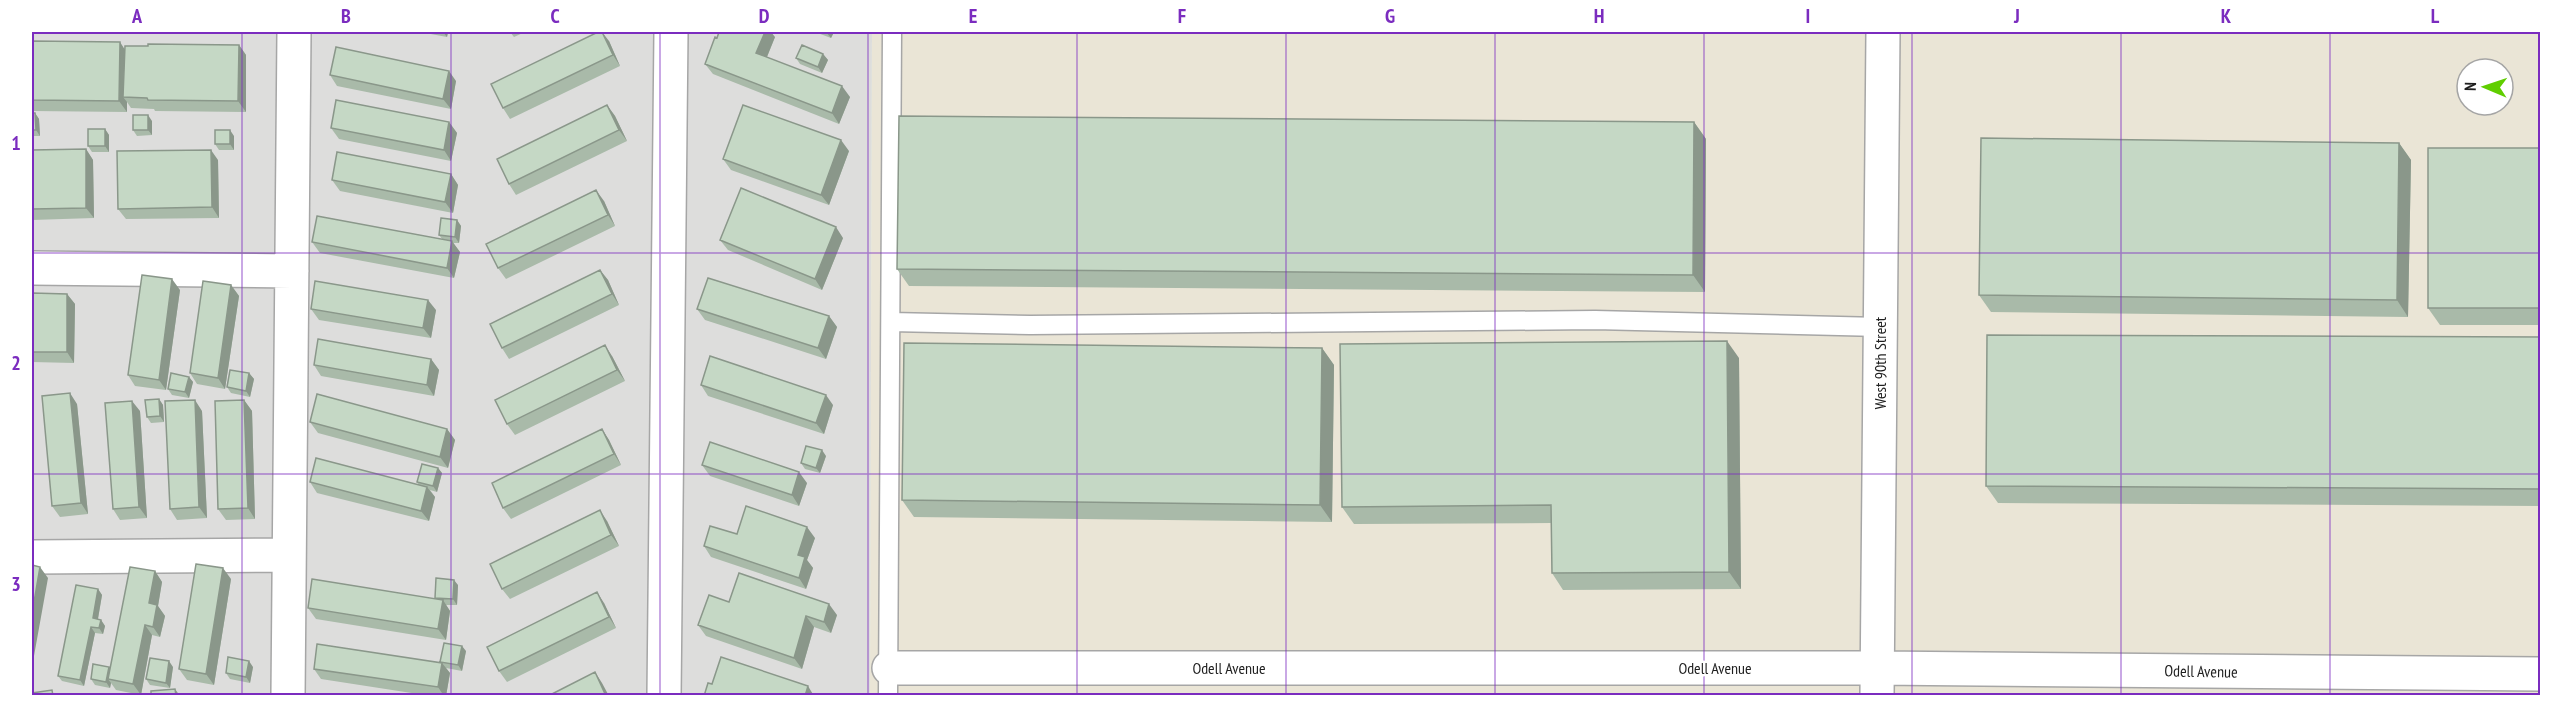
<svg xmlns="http://www.w3.org/2000/svg" width="2572" height="727" font-family="'PT Sans Narrow',sans-serif">
	<rect width="100%" height="100%" fill="#e5f1e7"/>
	<path fill="#dddddc" d="M32,32H872L870,695H32Z"/>
	<path fill="#eae5d6" fill-rule="evenodd" d="M872,32H2540V695H870ZM2467,69H2503V105H2467Z"/>
	<g fill="none" stroke-linecap="round" stroke-linejoin="round">
		<defs>
			<path id="service" d="M891,322L1030,325L1595,320L1880,327
				M888,696L892,32"/>
			<path id="minor" d="M32,268L292,271
				M32,557L289,555
				M889,668H1878L2540,674
				M288,696L294,32
				M664,696L671,32
				M1877,696L1883,32"/>
		</defs>
		<use href="#service" stroke="#a6a6a6" stroke-width="21"/>
		<use href="#minor" stroke="#a6a6a6" stroke-width="36"/>
		<use href="#service" stroke="#fff" stroke-width="18"/>
		<use href="#minor" stroke="#fff" stroke-width="33"/>
	</g>
	<path fill="#a9baa9" d="M420,32H448L447,37Z
		M510,32H525L514,37Z
		M815,32H834L831,38Z
		M775,37L767,57L850,97L839,124L713,74L705,64L717,38Z
		M32,41L124,49L148,46L239,45L246,55V112L155,111L154,109L131,108L127,102V112L32,111Z
		M609,41L620,66L510,119L503,108Z
		M823,54L828,60L822,73L800,64L796,58Z
		M330,75L456,81L451,109L337,86Z
		M607,105L615,116L627,141L516,195L509,184Z
		M32,113H35L39,119L40,136H32Z
		M152,121V135L137,136L133,130Z
		M449,122L457,133L451,161L339,139L331,128Z
		M1694,122L1706,139L1705,292L909,286L897,269Z
		M105,129L109,135V152H92L88,146Z
		M234,136V150H219L215,144Z
		M2399,143L2411,160L2408,317L1991,312L1979,295Z
		M2541,148V325H2440L2428,308Z
		M86,149L93,160L94,218L32,220V150Z
		M849,151L829,205L731,170L723,159Z
		M218,160L219,218L126,219L118,209Z
		M451,174L458,185L453,213L340,191L332,180Z
		M604,201L615,226L506,279L498,268Z
		M457,220L461,226L459,243H453L460,252L454,278L320,253L312,242L442,239L439,235Z
		M843,238L822,290L728,250L720,240Z
		M600,270L608,280L619,305L509,359L502,348Z
		M231,285L239,296L225,389L197,384L190,373Z
		M180,290L166,390L135,386L128,375Z
		M32,293L67,294L75,304L74,363L32,362Z
		M311,309L436,310L431,338L319,320Z
		M697,309L829,316L837,327L826,359L705,320Z
		M2541,337V506L1998,503L1986,486Z
		M1322,348L1334,365L1332,522L914,517L902,500Z
		M612,356L625,381L515,435L507,424Z
		M1739,358L1741,589L1563,590L1552,573L1551,523L1354,524L1342,507Z
		M431,359L439,370L434,396L321,376L314,365Z
		M249,373L254,379L250,397L231,393L227,387Z
		M189,377L193,382L189,398L172,395L168,389Z
		M701,385L833,405L824,434L708,396Z
		M159,399L163,405L164,422L151,423L147,417Z
		M244,400L252,411L255,519L226,520L218,509Z
		M77,404L88,514L60,517L52,506Z
		M140,411L147,518L120,520L113,509Z
		M202,411L207,518L177,520L170,509Z
		M310,422L447,429L455,440L448,468L318,433Z
		M602,429L609,440L621,465L511,519L503,508Z
		M826,456L820,473L805,469L801,463Z
		M702,465L807,483L799,506L710,476Z
		M438,468L442,473L437,492L430,490L435,497L429,521L317,493L310,482L418,484L417,482Z
		M607,521L619,546L510,599L502,589Z
		M737,534L815,538L807,560L813,568L806,589L711,557L704,546Z
		M155,571L162,582L158,606L165,616L160,637L152,635L141,695L116,690L111,683L110,688L95,685L91,679L109,667L110,669Z
		M231,579L214,685L187,680L179,669Z
		M458,585L457,605H446L450,611L446,640L316,619L308,608L435,598Z
		M98,589L102,595L98,619L101,620L105,626L103,634L95,633L84,686L62,681L58,676Z
		M729,602L837,615L831,633L814,627L802,669L706,636L698,625Z
		M604,603L616,628L507,682L499,671Z
		M466,651L462,671L446,668L450,673L446,696H431L321,679L314,669L441,662Z
		M173,667L170,688L150,685L146,679Z
		M253,667L250,683L230,679L226,673Z"/>
	<path fill="#8a978a" d="M443,32H448L447,37Z
		M602,32L609,41L620,66L613,55Z
		M765,32H771L775,37L764,64L756,53Z
		M826,32H834L831,38Z
		M120,42L127,53L123,97L127,102V112L119,101Z
		M239,45L246,55V112L238,101Z
		M823,54L828,60L822,73L818,67Z
		M449,71L456,81L451,109L443,99Z
		M842,86L850,97L839,124L832,113Z
		M607,105L615,116L627,141L619,130Z
		M35,113L39,119L40,136L36,130Z
		M148,115L152,121V135L148,130Z
		M449,122L457,133L451,161L444,150Z
		M1694,122L1706,139L1705,292L1693,275Z
		M105,129L109,135V152L105,146Z
		M230,130L234,136V150L230,144Z
		M841,140L849,151L829,205L821,195Z
		M2399,143L2411,160L2408,317L2397,300Z
		M86,149L93,160L94,218L86,208Z
		M211,150L218,160L219,218L212,207Z
		M451,174L458,185L453,213L445,202Z
		M596,190L604,201L615,226L608,215Z
		M457,220L461,226L459,243L455,237Z
		M836,227L843,238L822,290L815,279Z
		M452,241L460,252L454,278L447,268Z
		M600,270L608,280L619,305L612,294Z
		M172,279L180,290L166,390L159,380Z
		M231,285L239,296L225,389L218,378Z
		M67,294L75,304L74,363L67,352Z
		M428,300L436,310L431,338L423,328Z
		M829,316L837,327L826,359L818,348Z
		M1727,341L1739,358L1741,589L1729,572Z
		M605,345L612,356L625,381L617,370Z
		M1322,348L1334,365L1332,522L1320,505Z
		M431,359L439,370L434,396L427,385Z
		M249,373L254,379L250,397L246,391Z
		M189,377L193,382L189,398L185,392Z
		M70,393L77,404L88,514L81,503Z
		M826,395L833,405L824,434L816,423Z
		M159,399L163,405L164,422L160,416Z
		M195,400L202,411L207,518L199,507Z
		M244,400L252,411L255,519L248,508Z
		M132,401L140,411L147,518L139,507Z
		M447,429L455,440L448,468L440,457Z
		M602,429L609,440L621,465L614,454Z
		M822,450L826,456L820,473L816,468Z
		M438,468L442,473L437,492L433,486Z
		M799,472L807,483L799,506L792,495Z
		M427,487L435,497L429,521L421,511Z
		M600,510L607,521L619,546L611,535Z
		M807,527L815,538L807,560L813,568L806,589L799,578L798,555Z
		M40,567L48,578L32,667V614Z
		M223,568L231,579L214,685L206,674Z
		M155,571L162,582L158,606L165,616L160,637L153,627L149,603Z
		M454,580L458,585L457,605L453,599Z
		M98,589L102,595L97,624L93,618Z
		M597,592L604,603L616,628L609,617Z
		M443,600L450,611L446,640L438,629Z
		M829,604L837,615L831,633L824,622Z
		M806,616L814,627L802,669L794,658Z
		M101,620L105,626L103,634L99,628Z
		M145,625L152,635L141,695L133,684Z
		M91,627L95,633L84,686L80,680Z
		M462,646L466,651L462,671L458,665Z
		M169,661L173,667L170,688L166,683Z
		M249,661L253,667L250,683L246,677Z
		M442,663L450,673L446,696H444L438,687Z
		M109,667L113,673L108,679L111,683L110,688L106,682Z
		M595,672L602,683L609,696H606Z
		M808,686L814,696H805Z
		M175,689L180,696H176Z"/>
	<path fill="#c5d8c5" stroke="#8a978a" stroke-width="1.5" d="M598,32H602L613,55L503,108L491,84Z
		M719,32H765L756,53L842,86L832,113L705,64L715,37L717,38Z
		M32,41L120,42L119,101L32,100Z
		M148,44L239,45L238,101L148,100L147,98L123,97L125,46H148Z
		M802,45L823,54L818,67L796,58Z
		M336,47L449,71L443,99L330,75Z
		M336,100L449,122L444,150L331,128Z
		M607,105L619,130L509,184L497,159Z
		M743,105L841,140L821,195L723,159Z
		M32,113H35L36,130H32Z
		M133,115H148V130H133Z
		M899,116L1694,122L1693,275L897,269Z
		M88,129H105V146H88Z
		M215,130H230V144H215Z
		M1981,138L2399,143L2397,300L1979,295Z
		M2428,148H2541V308H2428Z
		M86,149V208L32,209V150Z
		M211,150L212,207L118,209L117,151Z
		M337,152L451,174L445,202L332,180Z
		M741,188L836,227L815,279L720,240Z
		M596,190L608,215L498,268L486,244Z
		M317,216L452,241L447,268L312,242Z
		M441,218L457,220L455,237L439,235Z
		M600,270L612,294L502,348L490,324Z
		M142,275L172,279L159,380L128,375Z
		M708,278L829,316L818,348L697,309Z
		M203,281L231,285L218,378L190,373Z
		M315,281L428,300L423,328L311,309Z
		M32,293L67,294V352H32Z
		M1987,335L2541,337V489L1986,486Z
		M318,339L431,359L427,385L314,365Z
		M1727,341L1729,572L1552,573L1551,505L1342,507L1340,344Z
		M904,343L1322,348L1320,505L902,500Z
		M605,345L617,370L507,424L495,400Z
		M710,356L826,395L816,423L701,385Z
		M230,370L249,373L246,391L227,387Z
		M171,373L189,377L185,392L168,389Z
		M70,393L81,503L52,506L42,396Z
		M317,394L447,429L440,457L310,422Z
		M159,399L160,416L147,417L145,400Z
		M195,400L199,507L170,509L165,401Z
		M244,400L248,508L218,509L215,401Z
		M132,401L139,507L113,509L105,403Z
		M602,429L614,454L503,508L492,483Z
		M710,442L799,472L792,495L702,465Z
		M806,446L822,450L816,468L801,463Z
		M316,458L427,487L421,511L310,482Z
		M422,464L438,468L433,486L417,482Z
		M746,506L807,527L798,555L805,557L799,578L704,546L710,526L737,534Z
		M600,510L611,535L502,589L490,564Z
		M196,564L223,568L206,674L179,669Z
		M32,565L40,567L32,614Z
		M130,567L155,571L149,603L157,605L153,627L145,625L133,684L108,679Z
		M739,573L829,604L824,622L806,616L794,658L698,625L709,595L729,602Z
		M436,578L454,580L453,599L435,598Z
		M312,579L443,600L438,629L308,608Z
		M76,585L98,589L93,618L101,620L99,628L91,627L80,680L58,676Z
		M597,592L609,617L499,671L487,647Z
		M444,643L462,646L458,665L440,662Z
		M317,644L442,663L438,687L314,669Z
		M228,657L249,661L246,677L226,673Z
		M721,657L808,686L805,696H704L708,683L712,684Z
		M150,658L169,661L166,683L146,679Z
		M93,664L109,667L106,682L91,679Z
		M595,672L606,696H548Z
		M175,689L176,696H151V691Z
		M52,690L53,696H32V693Z"/>
	<path fill="none" stroke="#7b2cbf" stroke-width="1.5" stroke-opacity="0.55" d="M242,32V696M451,32V696M660,32V696M868,32V696M1077,32V696M1286,32V696M1495,32V696M1704,32V696M1912,32V696M2121,32V696M2330,32V696M32,253H2540M32,474H2540"/>
	<g text-anchor="middle" dominant-baseline="central" stroke-width="5" stroke-linejoin="round" paint-order="stroke">
		<g font-size="16" fill="#1f1f1f" stroke="#fff">
			<text transform="translate(1880 363) rotate(-90)">West 90th Street</text>
			<text x="1229" y="668">Odell Avenue</text>
			<text x="1715" y="668">Odell Avenue</text>
			<text transform="translate(2201 671) rotate(1)">Odell Avenue</text>
		</g>
	</g>
	<rect width="2572" height="727" fill="none" stroke="#ffffff" stroke-width="66"/>
	<g transform="translate(2485 87) rotate(272)"><circle r="28" fill="#ffffff" stroke="#a5a5a5" stroke-width="1.5"/>
	<path d="M0-4.5L10 22L0 15L-10 22Z" fill="#60ce00"/>
	<text y="-9" font-size="16" font-weight="bold" text-anchor="middle" fill="#1f1f1f">N</text>
	</g>
	<rect x="33" y="33" width="2506" height="661" fill="none" stroke="#7b2cbf" stroke-width="2"/>
	<g font-size="20" text-anchor="middle" font-weight="bold" fill="#7b2cbf">
		<text x="137" y="23">A</text>
		<text x="346" y="23">B</text>
		<text x="555" y="23">C</text>
		<text x="764" y="23">D</text>
		<text x="973" y="23">E</text>
		<text x="1182" y="23">F</text>
		<text x="1390" y="23">G</text>
		<text x="1599" y="23">H</text>
		<text x="1808" y="23">I</text>
		<text x="2017" y="23">J</text>
		<text x="2226" y="23">K</text>
		<text x="2435" y="23">L</text>
		<text x="16" y="150">1</text>
		<text x="16" y="370">2</text>
		<text x="16" y="591">3</text>
	</g>
</svg>
